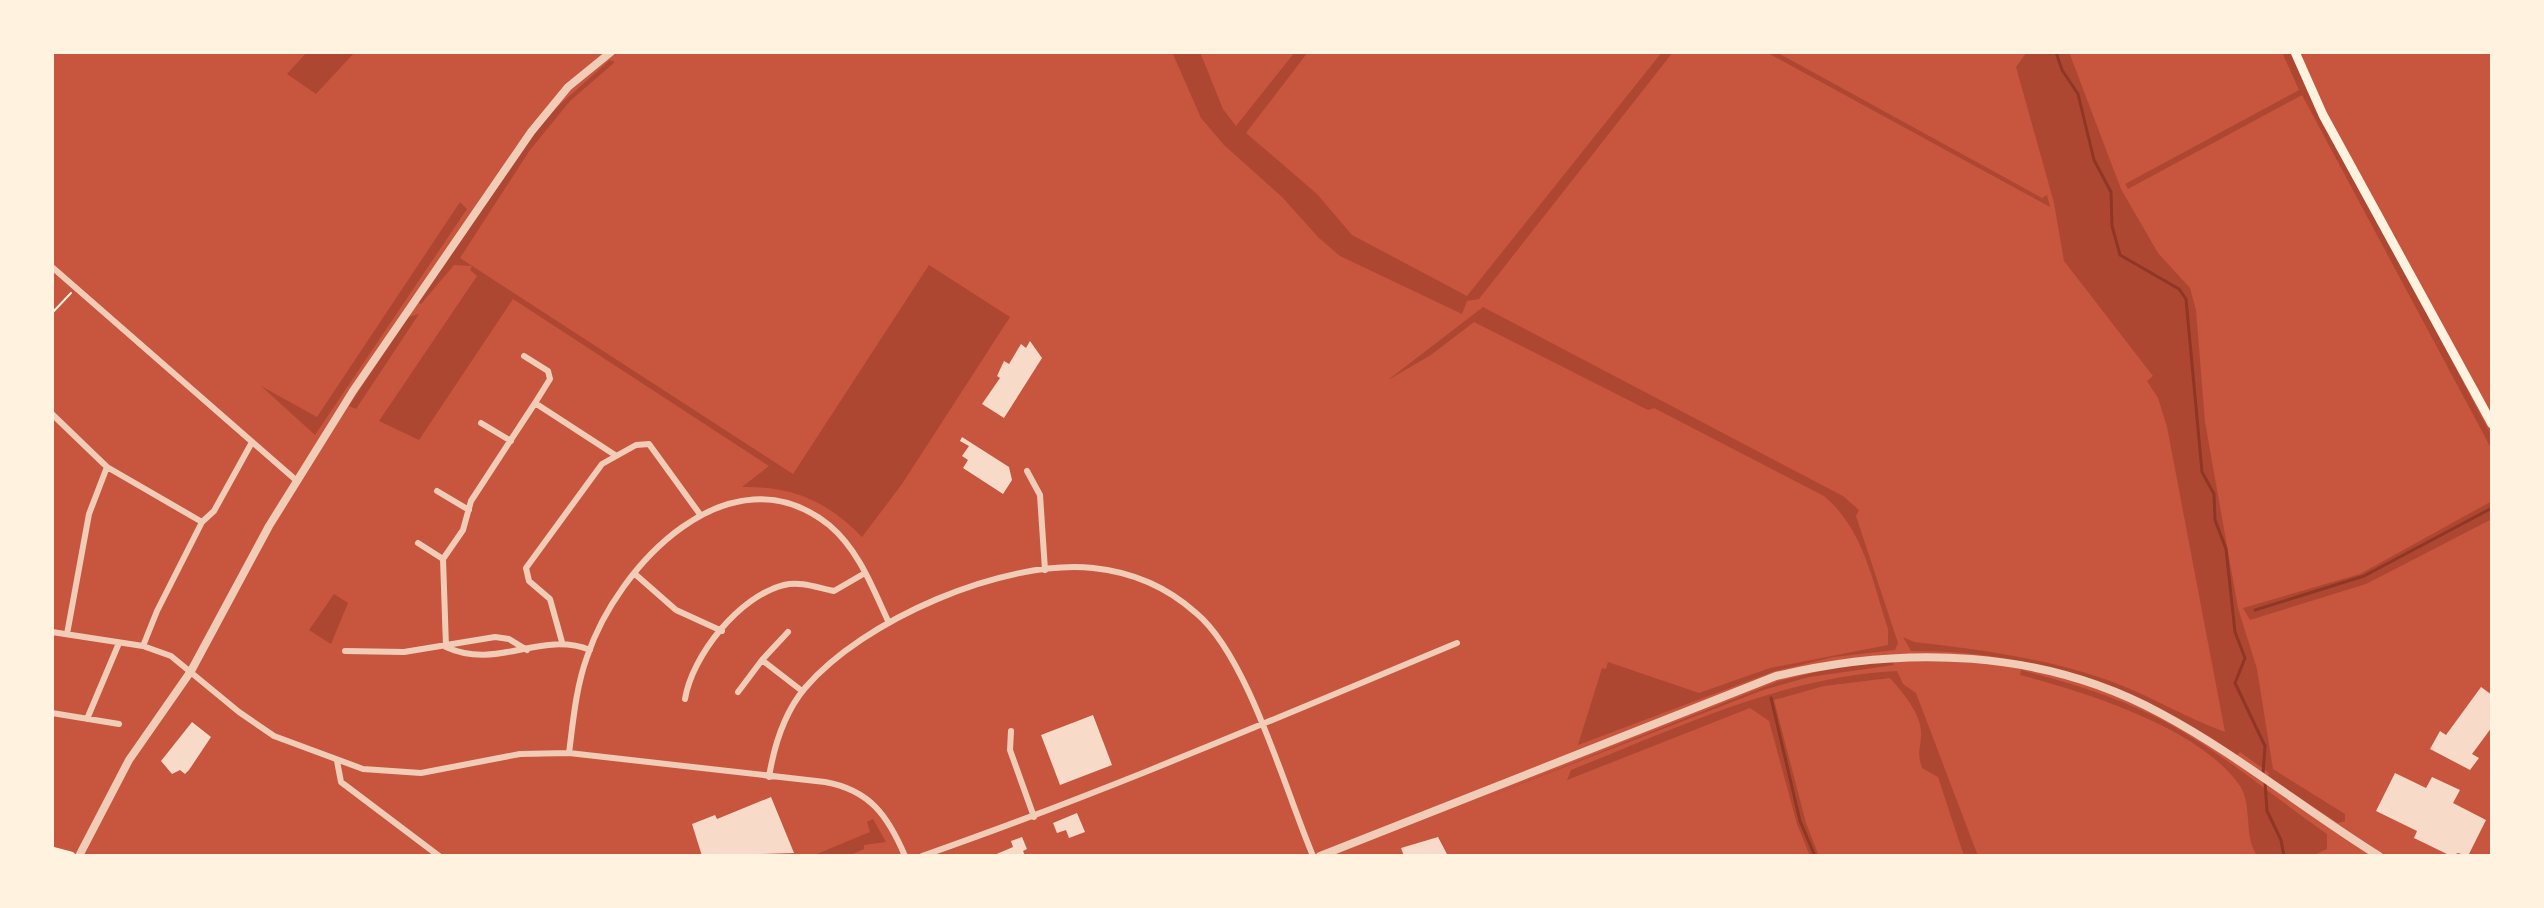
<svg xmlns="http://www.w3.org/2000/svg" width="2544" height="908" font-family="'Public Sans',sans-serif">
	<rect width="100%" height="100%" fill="#c8553d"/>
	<path fill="#ae4732" d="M307,52H355L316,94L287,74Z
		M1172,52H1200L1223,109L1236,126L1295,52H1308L1246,133L1317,194L1352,235L1467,296L1662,52H1673L1479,299L1467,301L1462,314L1340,256L1319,238L1282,197L1224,145L1201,118Z
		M1766,52H1776L2042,198L2047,195L2050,207Z
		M2027,52H2069L2121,189L2158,253L2190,288L2196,310L2205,422L2238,608L2257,669L2273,769L2345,814V821L2338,823L2268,777L2269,773L2240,752L2237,755C2141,687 2030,650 1911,651L1903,637L1914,642C1983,650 2052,659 2118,684C2154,698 2189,719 2225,732L2167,427L2158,398L2147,381L2153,376L2064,261L2054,203L2016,67Z
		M2282,52H2290L2492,437V519L2366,584L2250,620L2243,608L2360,574L2492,501V450L2302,95L2128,189L2125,184L2299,90Z
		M610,60L615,62L570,101L530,150L460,258L793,474L929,265L1010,317L902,484L862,537C827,501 792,486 742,487L769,466L513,299L419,440L379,421L477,276L470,270L472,266L454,265L421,304L417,302L548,115Z
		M460,202L467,209L315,435L261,386L317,417Z
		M1483,307L1843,496L1859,510L1856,516L1898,643L1895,650L1834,657L1775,671L1578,745L1602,668L1606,669L1608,662L1699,693L1770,668L1888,645V629C1872,580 1864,530 1824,496L1654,408L1648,410L1474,322L1431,355L1388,380Z
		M419,314L356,409L349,406L408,317Z
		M334,594L348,603L331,644L309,630Z
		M1893,662L1894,665L1809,677L1763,690L1487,797L1779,681L1838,667Z
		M2021,670C2067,682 2112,695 2154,716C2216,747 2271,795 2327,834V849L2312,856H2258C2243,839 2253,806 2240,786C2201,728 2085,692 2020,675Z
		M1897,671L1903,684L1916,693L1978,856H1964L1938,777L1922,768C1917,752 1920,752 1921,736C1923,715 1902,692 1890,678L1824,686L1774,700L1806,823L1819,856H1810L1797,824L1769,721L1750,708L1567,780L1571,770C1677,728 1781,677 1897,671Z
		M873,819L886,842L864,845V849L848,856H812L870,832L867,822Z"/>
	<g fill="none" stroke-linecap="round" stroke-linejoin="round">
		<path stroke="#8f3625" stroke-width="3" d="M2056,52L2062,70L2078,94L2094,160L2111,192L2112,226L2120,255L2179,289L2186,299L2202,472L2214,494L2215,520L2226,549L2235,632L2245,658L2235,683L2265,746L2263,774
			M2255,610L2364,576L2492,508
			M1771,698L1800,821L1815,856
			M2265,782L2267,811L2281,840L2284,856"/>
	</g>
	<path fill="#f7dbc8" d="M1030,341L1042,358L1004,418L982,404L1000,378L997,376L1004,361L1009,364L1021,344L1026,348Z
		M962,437L1009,467L1012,480L1003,494L963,468L968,460L962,456L969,446L960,441Z
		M2481,687L2492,695V727L2472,754L2479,758L2470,770L2430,749L2440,731L2446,735Z
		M1093,715L1112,765L1060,785L1041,735Z
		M192,722L211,737L189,770L185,774L180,770L172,774L161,761Z
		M2395,773L2426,788L2432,777L2460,790L2453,803L2486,820L2468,856L2458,853L2451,856L2414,838L2417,831L2376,811Z
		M771,797L794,853L702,856L692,824L715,815L717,819Z
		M1077,813L1085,832L1069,838L1066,830L1057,833L1053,823Z
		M1022,837L1027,849L1023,851L1025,856H992L1013,847L1011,841Z
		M1438,837L1448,856H1404L1401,848Z"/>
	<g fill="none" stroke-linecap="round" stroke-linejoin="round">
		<path stroke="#fff3e0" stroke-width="2" d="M52,313L71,293"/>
		<path stroke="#f1ccb7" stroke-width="6" d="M52,267L297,481
			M524,356L548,371L550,379L535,403
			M52,414L107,467L202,522
			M481,423L511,441
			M1027,471L1040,495L1045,570
			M437,491L469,510
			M418,543L443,559L446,647
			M443,559L463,530L471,501L535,403L615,455
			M635,574L676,610L722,631
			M52,632L143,646L171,656L239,712L274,736L363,769L421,773L520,754L569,753L825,782C870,790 888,816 905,856
			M788,632L762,660L802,691
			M67,634L89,514L107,467
			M562,642L550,599L529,581L526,568L602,464L636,445L649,444L699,513
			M143,646L157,611L202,522L214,511L251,444
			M446,647C498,671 540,630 590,650
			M345,651L404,652L495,637L509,639L527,650
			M738,692L762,660
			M685,699C692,656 739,596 784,585C801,581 818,588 834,591L865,573
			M52,713L119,724
			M87,719L119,643
			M1011,731L1010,750L1034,817
			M569,753C573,722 576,687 587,657C617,566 730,446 829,525C859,550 873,589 889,623
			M337,761L341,782L439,856
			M769,777C774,746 784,713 805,688C863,620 1003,559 1093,568C1132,572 1167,587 1196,613C1248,656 1285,790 1313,856
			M922,856C1103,793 1279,717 1457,643"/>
		<path stroke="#f1ccb7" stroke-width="8" d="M79,856L129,760L191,671L269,526L353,391L531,132L568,87L611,52
			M1320,856L1776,676C1904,645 2042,649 2160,713C2237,754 2305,810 2379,856"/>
		<path stroke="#fff3e0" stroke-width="9" d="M2295,52L2323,115L2492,424
			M52,851L71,856"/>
	</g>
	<rect width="2544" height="908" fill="none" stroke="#fff3e0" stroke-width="108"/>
</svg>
